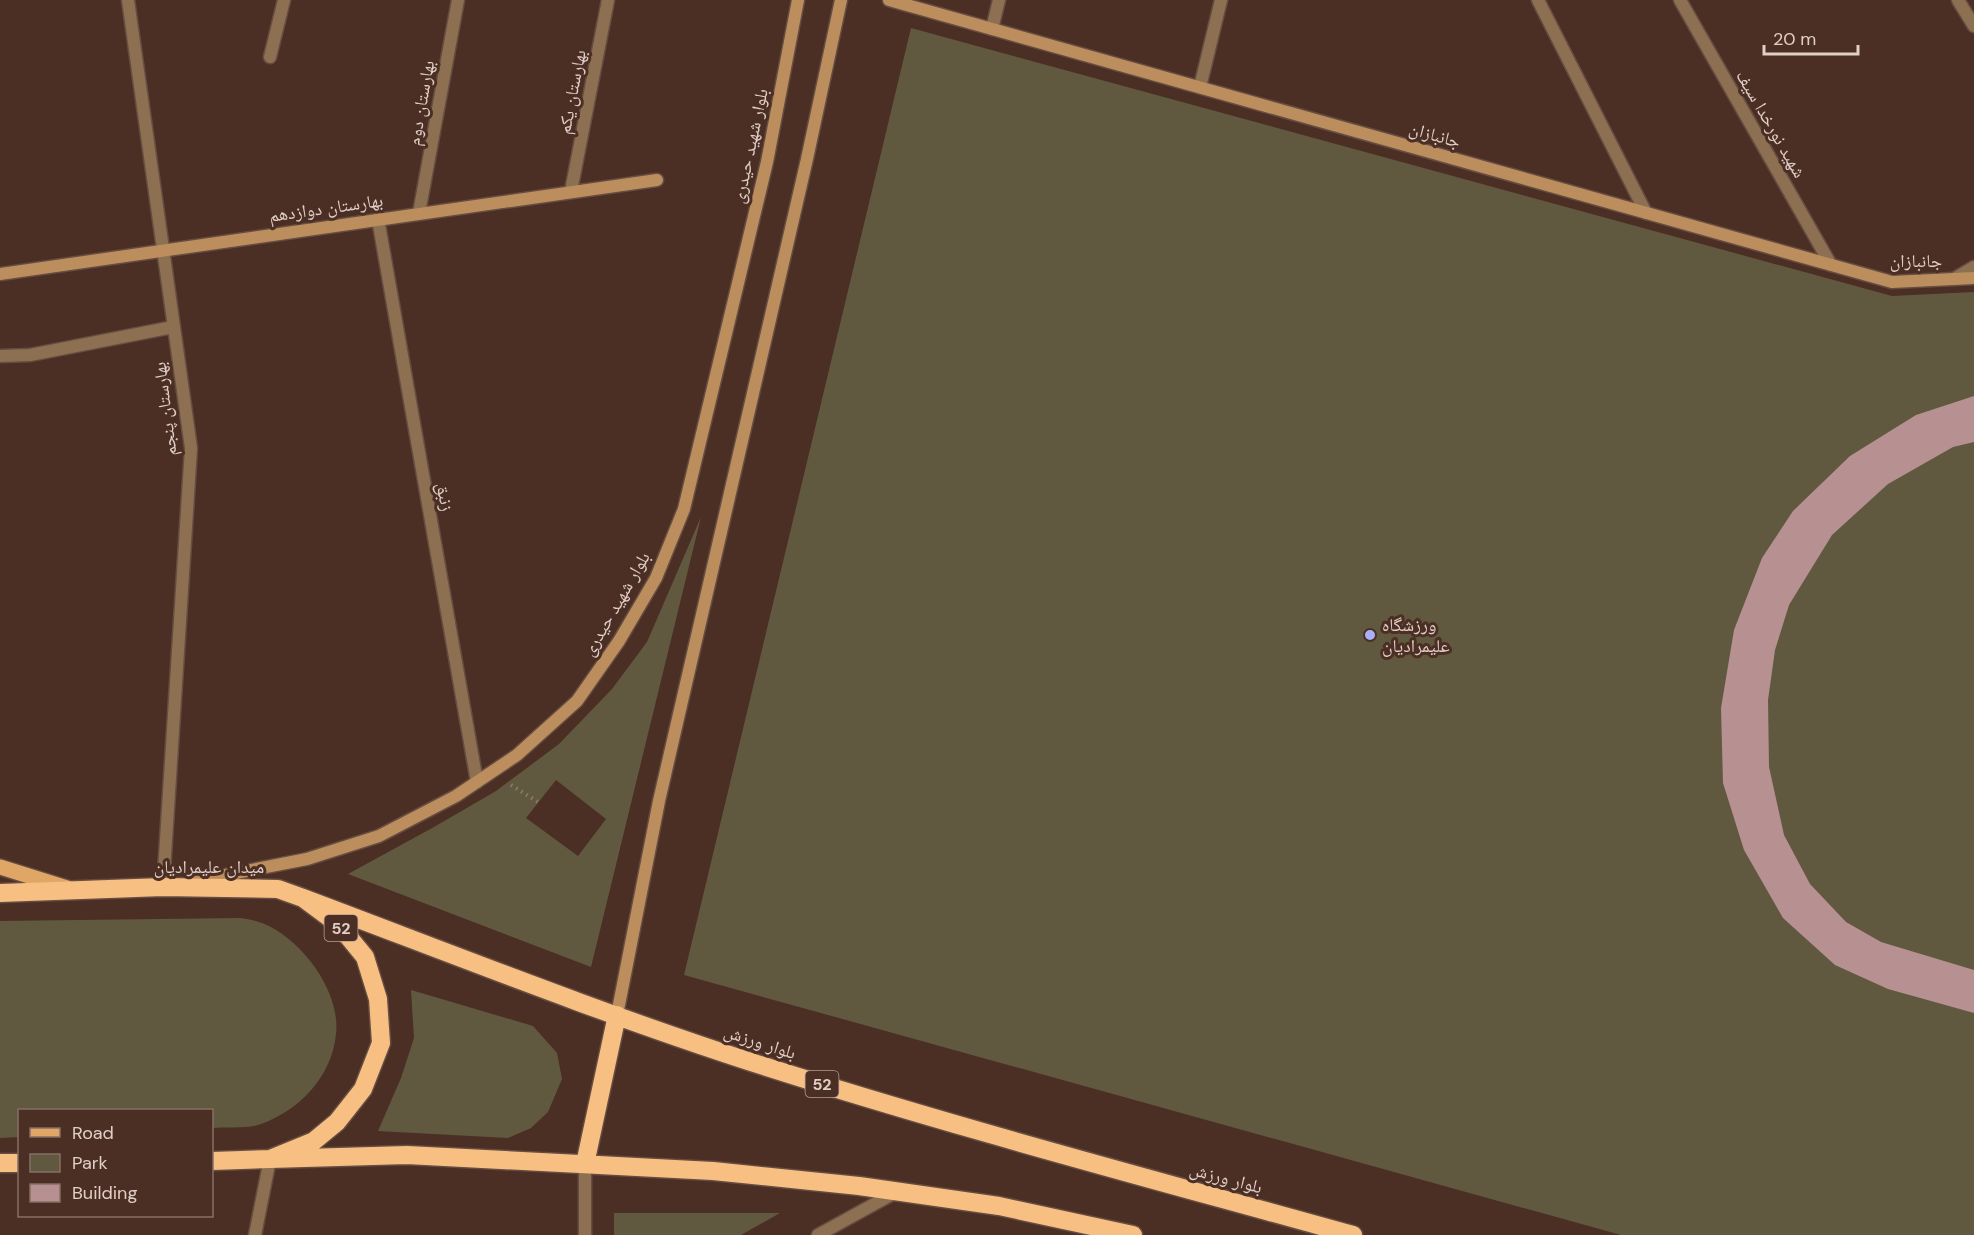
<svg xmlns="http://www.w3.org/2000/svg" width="1974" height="1235" font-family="'DM Sans','Noto Naskh Arabic',sans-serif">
	<rect width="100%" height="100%" fill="#4b2f24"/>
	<path fill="#61593f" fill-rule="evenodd" d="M911,28L1892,296L1974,292V1235H1621L684,975Z
		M701,517L591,967L348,874L434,827L496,791L559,744L612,689L647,642ZM556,780L606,819L578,856L526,818Z
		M240,918C247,919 255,920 262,923C301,938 341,991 336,1034C332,1076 300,1110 261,1124C249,1129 225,1127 212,1128V1110H20L19,1137L0,1138V921Z
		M411,990L533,1026L557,1053L562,1079L548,1112L531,1128L508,1138L378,1131L401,1078L414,1038Z
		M614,1213H780L741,1235H614Z"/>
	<path fill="#b79191" d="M1974,396V442L1953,447L1888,484L1832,535L1789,605L1775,650L1768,700L1769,767L1784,835L1810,884L1846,922L1881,942L1974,970V1013L1888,989L1835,965L1783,918L1744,850L1723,783L1721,708L1734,630L1762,558L1793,511L1850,456L1916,415Z"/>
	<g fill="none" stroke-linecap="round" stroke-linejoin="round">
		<defs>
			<path id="lane" d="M0,356L30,355L173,327"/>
			<path id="street" d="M128,0L191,448L163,887
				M1538,0L1646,213
				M1680,0L1831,265
				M1958,0L1974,26
				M992,29L999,0
				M270,57L284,0
				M1200,87L1221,0
				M571,191L608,0
				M419,213L458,0
				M378,219L477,782
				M1954,279L1974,267
				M255,1235L270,1159
				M585,1235V1164
				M818,1235L898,1191"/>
			<path id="secondary" d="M889,0L1892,282L1974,278
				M0,274L657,180
				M190,882L307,859L379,836L456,796L517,755L577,701L619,641L656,578L684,509L767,162L798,0
				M617,1015L659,801L807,159L841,0"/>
			<path id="primary" d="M0,867L67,888"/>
			<path id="highway" d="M0,893L163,887L278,889L303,898L338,924L365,957L378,999L381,1043L363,1089L337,1122L314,1141L270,1159L212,1161
				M303,898C452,954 600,1013 751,1062C950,1126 1152,1179 1353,1235
				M270,1159L407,1155L713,1171L859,1186L999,1206L1133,1235
				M0,1163H20
				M585,1164L617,1015"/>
		</defs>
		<use href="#lane" stroke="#664c41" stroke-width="15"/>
		<use href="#street" stroke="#664c41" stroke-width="15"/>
		<use href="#secondary" stroke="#664c41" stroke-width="15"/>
		<use href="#primary" stroke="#664c41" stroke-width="18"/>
		<use href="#highway" stroke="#664c41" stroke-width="21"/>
		<path stroke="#927a71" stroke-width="4" stroke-dasharray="1.5 4.5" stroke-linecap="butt" d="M511,785L538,802"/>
		<use href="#lane" stroke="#8c7051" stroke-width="12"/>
		<use href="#street" stroke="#8c7051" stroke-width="12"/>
		<use href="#secondary" stroke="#bc8e5d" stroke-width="12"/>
		<use href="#primary" stroke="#e0a665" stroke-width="15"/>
		<use href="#highway" stroke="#f7bf82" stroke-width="18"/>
	</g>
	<circle fill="#a8b0fc" stroke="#4b2f24" stroke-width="2" cx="1370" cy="635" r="6"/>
	<g text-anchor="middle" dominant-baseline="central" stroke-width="6" stroke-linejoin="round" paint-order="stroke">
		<g fill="#4b2f24" stroke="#b49e96" stroke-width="1.5">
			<rect x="324.5" y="915" width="33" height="26" rx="4.5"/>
			<rect x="805.5" y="1071" width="33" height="26" rx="4.5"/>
		</g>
		<g font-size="16" font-weight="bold" fill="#e1cec7">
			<text x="341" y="928">52</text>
			<text x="822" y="1084">52</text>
		</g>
		<g font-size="18" fill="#e1cec7" stroke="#4b2f24">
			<text transform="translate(572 92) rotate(-79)">بهارستان یکم</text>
			<text transform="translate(421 103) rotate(-80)">بهارستان دوم</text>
			<text transform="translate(1771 124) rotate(60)">شهید نورخدا سیف</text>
			<text transform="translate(1435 135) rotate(16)">جانبازان</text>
			<text transform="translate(750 146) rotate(-78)">بلوار شهید حیدری</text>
			<text transform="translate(326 208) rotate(-8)">بهارستان دوازدهم</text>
			<text x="1916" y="261">جانبازان</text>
			<text transform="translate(165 409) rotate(-97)">بهارستان پنجم</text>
			<text transform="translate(445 497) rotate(80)">زنبق</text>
			<text transform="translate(616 604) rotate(-60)">بلوار شهید حیدری</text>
			<text x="209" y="867">میدان علیمرادیان</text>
			<text transform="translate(760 1042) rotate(18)">بلوار ورزش</text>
			<text transform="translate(1226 1178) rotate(15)">بلوار ورزش</text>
		</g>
		<g font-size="18" fill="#e1cec7" stroke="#4b2f24" text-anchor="start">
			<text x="1382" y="625">ورزشگاه<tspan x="1382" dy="21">علیمرادیان</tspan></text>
		</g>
	</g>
	<rect x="18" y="1109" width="195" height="108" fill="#4b2f24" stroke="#876f65" stroke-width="1.5"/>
	<rect x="30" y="1128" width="30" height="9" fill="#e0a665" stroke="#876f65" stroke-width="1.5"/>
	<text x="72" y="1139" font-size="18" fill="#e1cec7">Road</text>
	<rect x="30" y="1154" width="30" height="18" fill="#61593f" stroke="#876f65" stroke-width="1.5"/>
	<text x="72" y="1169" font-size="18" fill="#e1cec7">Park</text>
	<rect x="30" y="1184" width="30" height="18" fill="#b79191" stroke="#876f65" stroke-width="1.5"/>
	<text x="72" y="1199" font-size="18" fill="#e1cec7">Building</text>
	<path d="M1764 45v9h94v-9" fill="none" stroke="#e1cec7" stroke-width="3"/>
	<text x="1773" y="45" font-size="18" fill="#e1cec7" stroke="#4b2f24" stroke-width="4.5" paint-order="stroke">20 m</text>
</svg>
